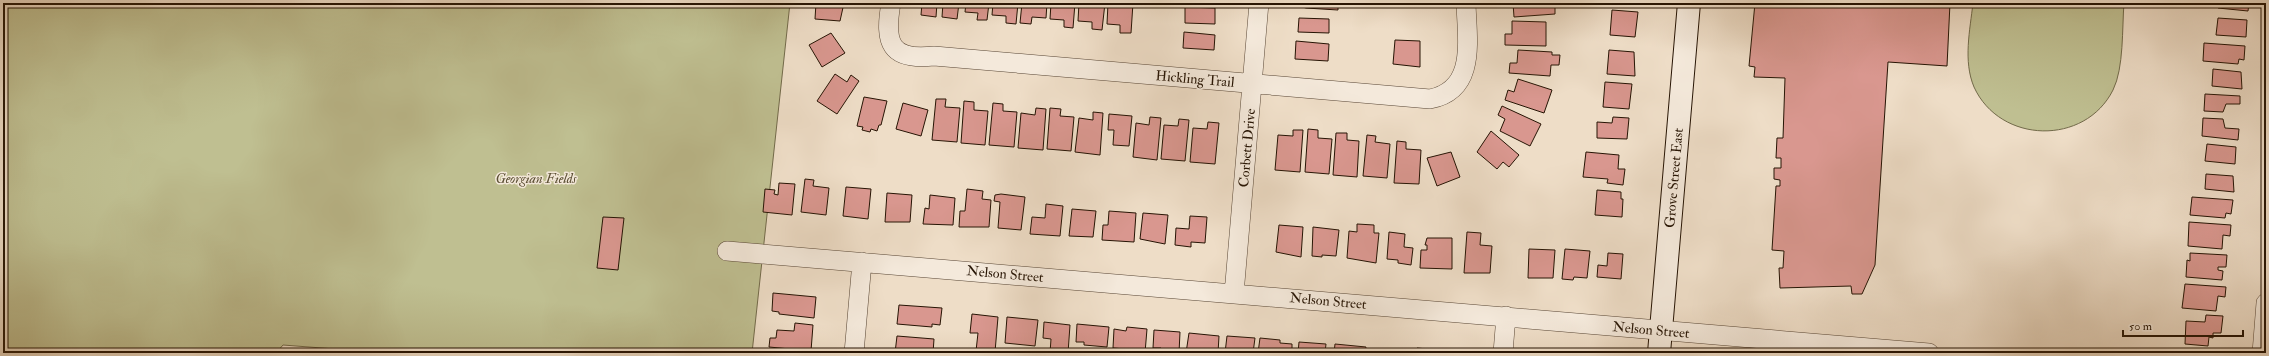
<svg xmlns="http://www.w3.org/2000/svg" width="2269" height="356" font-family="'IM FELL Double Pica',serif">
	<rect width="100%" height="100%" fill="#eeddc7"/>
	<filter id="stains"><feTurbulence type="fractalNoise" baseFrequency=".005" numOctaves="4"/><feColorMatrix values="0 0 0 0 .2 0 0 0 0 .09 0 0 0 0 .02 0 0 0 .5 -.17"/></filter>
	<radialGradient id="worn" r=".72"><stop offset=".6" stop-color="#630" stop-opacity="0"/><stop offset="1" stop-color="#630" stop-opacity=".3"/></radialGradient>
	<path fill="#bfbf91" stroke="#726a4a" d="M3,3H790L752,353H387L283,345L276,353H3Z
		M1973,3H2124C2122,28 2124,68 2113,90C2085,146 2000,144 1974,87C1963,61 1970,30 1973,3Z"/>
	<path fill="#d9978f" stroke="#261404" d="M816,3H844L840,21L815,19Z
		M922,3H937L936,17L921,15Z
		M943,3H959L957,19L942,17Z
		M966,3H989L987,20H977L978,13L965,12Z
		M993,3H1018L1016,24L1006,23V16L992,15Z
		M1022,3H1047L1046,18L1032,17L1031,24L1020,23Z
		M1051,3H1075L1073,28L1064,27V20L1050,19Z
		M1079,3H1105L1102,30L1092,29V22L1078,21Z
		M1108,3H1133L1131,33H1120V25L1107,24Z
		M1299,3H1338V10L1306,8L1299,6Z
		M1398,3H1424V5H1398Z
		M1513,3L1555,5V14L1514,17Z
		M1623,3H1640L1639,6Z
		M1755,3H1950L1947,66L1888,62L1875,265L1862,294H1852L1851,286L1780,288L1779,268H1783L1784,251L1772,250L1776,186H1780V180L1774,179V168H1781V158H1776L1777,138H1783L1785,78L1754,77L1755,67L1749,66Z
		M2219,3H2249L2248,11L2218,8Z
		M1185,7L1215,8V24L1185,23Z
		M1612,10L1638,12L1635,37L1610,35Z
		M1299,18L1329,19V33L1298,32Z
		M2218,18L2247,20L2246,37L2216,35Z
		M1512,21L1546,22V46L1505,45V34H1512Z
		M1184,32L1215,35L1214,50L1183,48Z
		M831,33L845,53L822,67L809,45Z
		M1395,40L1420,41V67L1393,64Z
		M1296,41L1329,44L1328,61L1295,59Z
		M2204,43L2245,46L2244,60L2239,59L2238,64L2203,61Z
		M1518,50L1552,52V55H1560L1559,65H1551L1550,76L1509,73L1510,63H1517Z
		M1609,50L1634,52L1635,76L1607,74Z
		M2213,69L2241,72L2242,89L2212,86Z
		M835,74L847,82L851,75L859,81L837,114L817,101Z
		M1518,79L1552,90L1544,113L1505,100L1508,90L1514,92Z
		M1605,82L1632,84L1629,109L1603,107Z
		M2205,94L2240,96V104H2226L2223,112L2204,111Z
		M864,97L887,101L881,125H879L877,131L871,129L870,132L862,130L863,127L857,126Z
		M936,99H946L945,107L960,108L957,142L932,140Z
		M964,101L974,102V110L988,111L985,145L961,143Z
		M903,103L928,110L921,136L896,129Z
		M993,103L1003,104V111L1017,112L1014,147L989,145Z
		M1502,106L1541,124L1530,146L1500,131L1505,119L1498,115Z
		M1036,108L1046,109L1043,150L1018,148L1021,113L1035,115Z
		M1050,108L1061,109L1060,116L1074,117L1071,151L1047,149Z
		M1093,112L1103,113L1100,155L1075,152L1079,118L1093,120Z
		M1109,114L1132,116L1129,146L1113,145L1114,130H1108Z
		M1150,117L1161,118L1157,160L1133,157L1136,123L1149,125Z
		M1613,117L1629,118L1627,139L1597,138V122L1612,123Z
		M2203,118L2223,119L2225,128L2239,129L2238,140L2202,136Z
		M1179,119L1189,120L1185,161L1161,159L1164,125L1178,126Z
		M1208,122L1219,123L1215,164L1190,162L1193,128L1207,129Z
		M1308,129L1318,130V138L1332,139L1329,174L1305,172Z
		M1293,130H1303L1300,172L1275,170L1278,135L1293,136Z
		M1491,131L1519,155L1509,167L1503,162L1497,169L1477,152Z
		M1336,133H1347V140L1359,141L1357,177L1333,175Z
		M1367,135L1376,136L1375,142L1390,144L1387,178L1363,176Z
		M1397,141L1406,142V149L1421,150L1419,184L1394,183Z
		M2207,144L2236,147L2235,164L2205,161Z
		M1451,152L1460,177L1437,186L1427,158Z
		M1586,152L1619,155L1618,169H1625L1623,185L1607,183L1608,179L1583,177Z
		M2206,174L2233,176L2234,192L2205,189Z
		M805,179L814,180L813,186L829,188L826,215L801,212Z
		M779,183L795,184L792,215L763,212L765,189L775,190L774,194L778,195Z
		M846,187L871,189L868,219L843,216Z
		M967,189L983,191L982,199L991,200L989,227H959L960,211H965Z
		M1597,190L1621,192V199H1623L1622,217L1595,215Z
		M887,193L912,195L910,222H885Z
		M1001,194L1025,197L1021,230L998,228L1000,202L994,201L995,195Z
		M930,195L955,198L953,225L923,224L925,208L929,209Z
		M2192,197L2233,200L2231,214L2226,213L2225,218L2190,215Z
		M1046,204L1063,206L1060,236L1030,234L1032,217L1045,218Z
		M1072,209L1096,211L1093,237L1069,236Z
		M1109,211L1136,213L1134,242L1102,240L1103,225H1108Z
		M1143,213L1168,215L1165,244L1140,239Z
		M1190,216L1207,217L1205,243L1191,242V247L1175,245L1176,228L1189,229Z
		M603,217L624,218L618,270L597,268Z
		M2189,222L2231,225L2230,236L2223,235L2222,249L2188,246Z
		M1357,224L1374,225V233H1379L1376,263L1347,258L1349,231L1357,232Z
		M1279,225L1303,227L1301,257L1276,252Z
		M1313,227L1339,230L1336,256L1322,255V257L1312,256Z
		M1389,232L1405,234L1404,247L1413,248L1411,265L1398,263V260L1387,259Z
		M1467,232L1481,233L1480,245L1492,246L1490,273H1464Z
		M1427,238H1452V269L1420,268L1421,250H1427V245H1425Z
		M1529,249L1555,250L1553,278H1528Z
		M1565,249L1590,251L1587,278L1574,277L1573,280L1562,279Z
		M1608,253L1623,254L1621,279L1597,277L1598,265L1607,266Z
		M2190,253L2227,255L2226,267H2218V270L2223,271L2222,280L2186,277L2187,260L2190,261Z
		M2185,284L2226,287L2225,297L2218,296L2216,311L2182,308Z
		M773,293L816,297L814,318L779,314V312L772,311Z
		M899,305L942,308L940,325L932,324V327L897,324Z
		M972,314L998,317L995,352L976,351L978,333H970Z
		M2206,315L2223,316L2221,333H2213V338L2209,337L2208,346L2185,344L2186,321L2205,322Z
		M1007,317L1038,320L1035,346L1005,343Z
		M1044,322L1070,325L1068,353H1050L1051,339L1043,338Z
		M795,323L813,325L811,351L769,347L770,338H776L777,330L794,331Z
		M1077,324L1109,327L1107,347L1084,345V342H1076Z
		M1127,327L1147,329L1145,353H1125V349L1113,348L1114,329L1126,331Z
		M1154,330L1180,332L1179,353H1160L1161,348H1153Z
		M1189,333L1219,336L1218,353H1186Z
		M897,336L934,339L933,353H895Z
		M1227,336L1255,338L1253,353H1225Z
		M1260,338L1280,340V343L1292,344V353H1258Z
		M1299,342L1326,344L1325,353H1298Z
		M1335,344L1366,347L1365,353H1334Z
		M1417,348L1459,352V353H1416Z
		M1382,349L1401,350V353H1368L1369,350L1382,351Z"/>
	<g fill="none" stroke-linecap="round" stroke-linejoin="round">
		<defs>
			<path id="street" d="M891,3C884,43 890,61 934,56L1430,99C1477,90 1467,40 1466,3
				M727,251L1929,353
				M1234,294L1259,3
				M854,353L862,262
				M1503,353L1506,316
				M2262,353L2266,303"/>
			<path id="secondary" d="M1659,353L1689,3"/>
		</defs>
		<use href="#street" stroke="#584635" stroke-width="20"/>
		<use href="#secondary" stroke="#261404" stroke-width="24"/>
		<use href="#street" stroke="#f4e9db" stroke-width="19"/>
		<use href="#secondary" stroke="#f4e9db" stroke-width="22"/>
	</g>
	<g text-anchor="middle" dominant-baseline="central" stroke-width="3" stroke-linejoin="round" paint-order="stroke">
		<g font-size="14" fill="#261404" stroke="#f4e9db">
			<text transform="translate(1195 79) rotate(5)">Hickling Trail</text>
			<text transform="translate(1247 148) rotate(-85)">Corbett Drive</text>
			<text transform="translate(1674 178) rotate(-85)">Grove Street East</text>
			<text transform="translate(1005 274) rotate(5)">Nelson Street</text>
			<text transform="translate(1328 301) rotate(5)">Nelson Street</text>
			<text transform="translate(1651 330) rotate(5)">Nelson Street</text>
		</g>
		<g font-size="14" font-style="italic" fill="#5c5035" stroke="#f4e9db">
			<text x="536" y="178">Georgian Fields</text>
		</g>
	</g>
	<rect width="2269" height="356" fill="none" stroke="#eeddc7" stroke-width="16"/>
	<rect x="4" y="4" width="2261" height="348" fill="none" stroke="#261404" stroke-width="2"/>
	<rect x="8" y="8" width="2253" height="340" fill="none" stroke="#261404"/>
	<path d="M2123 330v6h120v-6" fill="none" stroke="#261404" stroke-width="2"/>
	<text x="2129" y="330" font-size="12" fill="#261404" stroke="#f4e9db" stroke-width="3" paint-order="stroke">50 m</text>
	<rect width="100%" height="100%" filter="url(#stains)"/>
	<rect width="100%" height="100%" fill="url(#worn)"/>
</svg>
